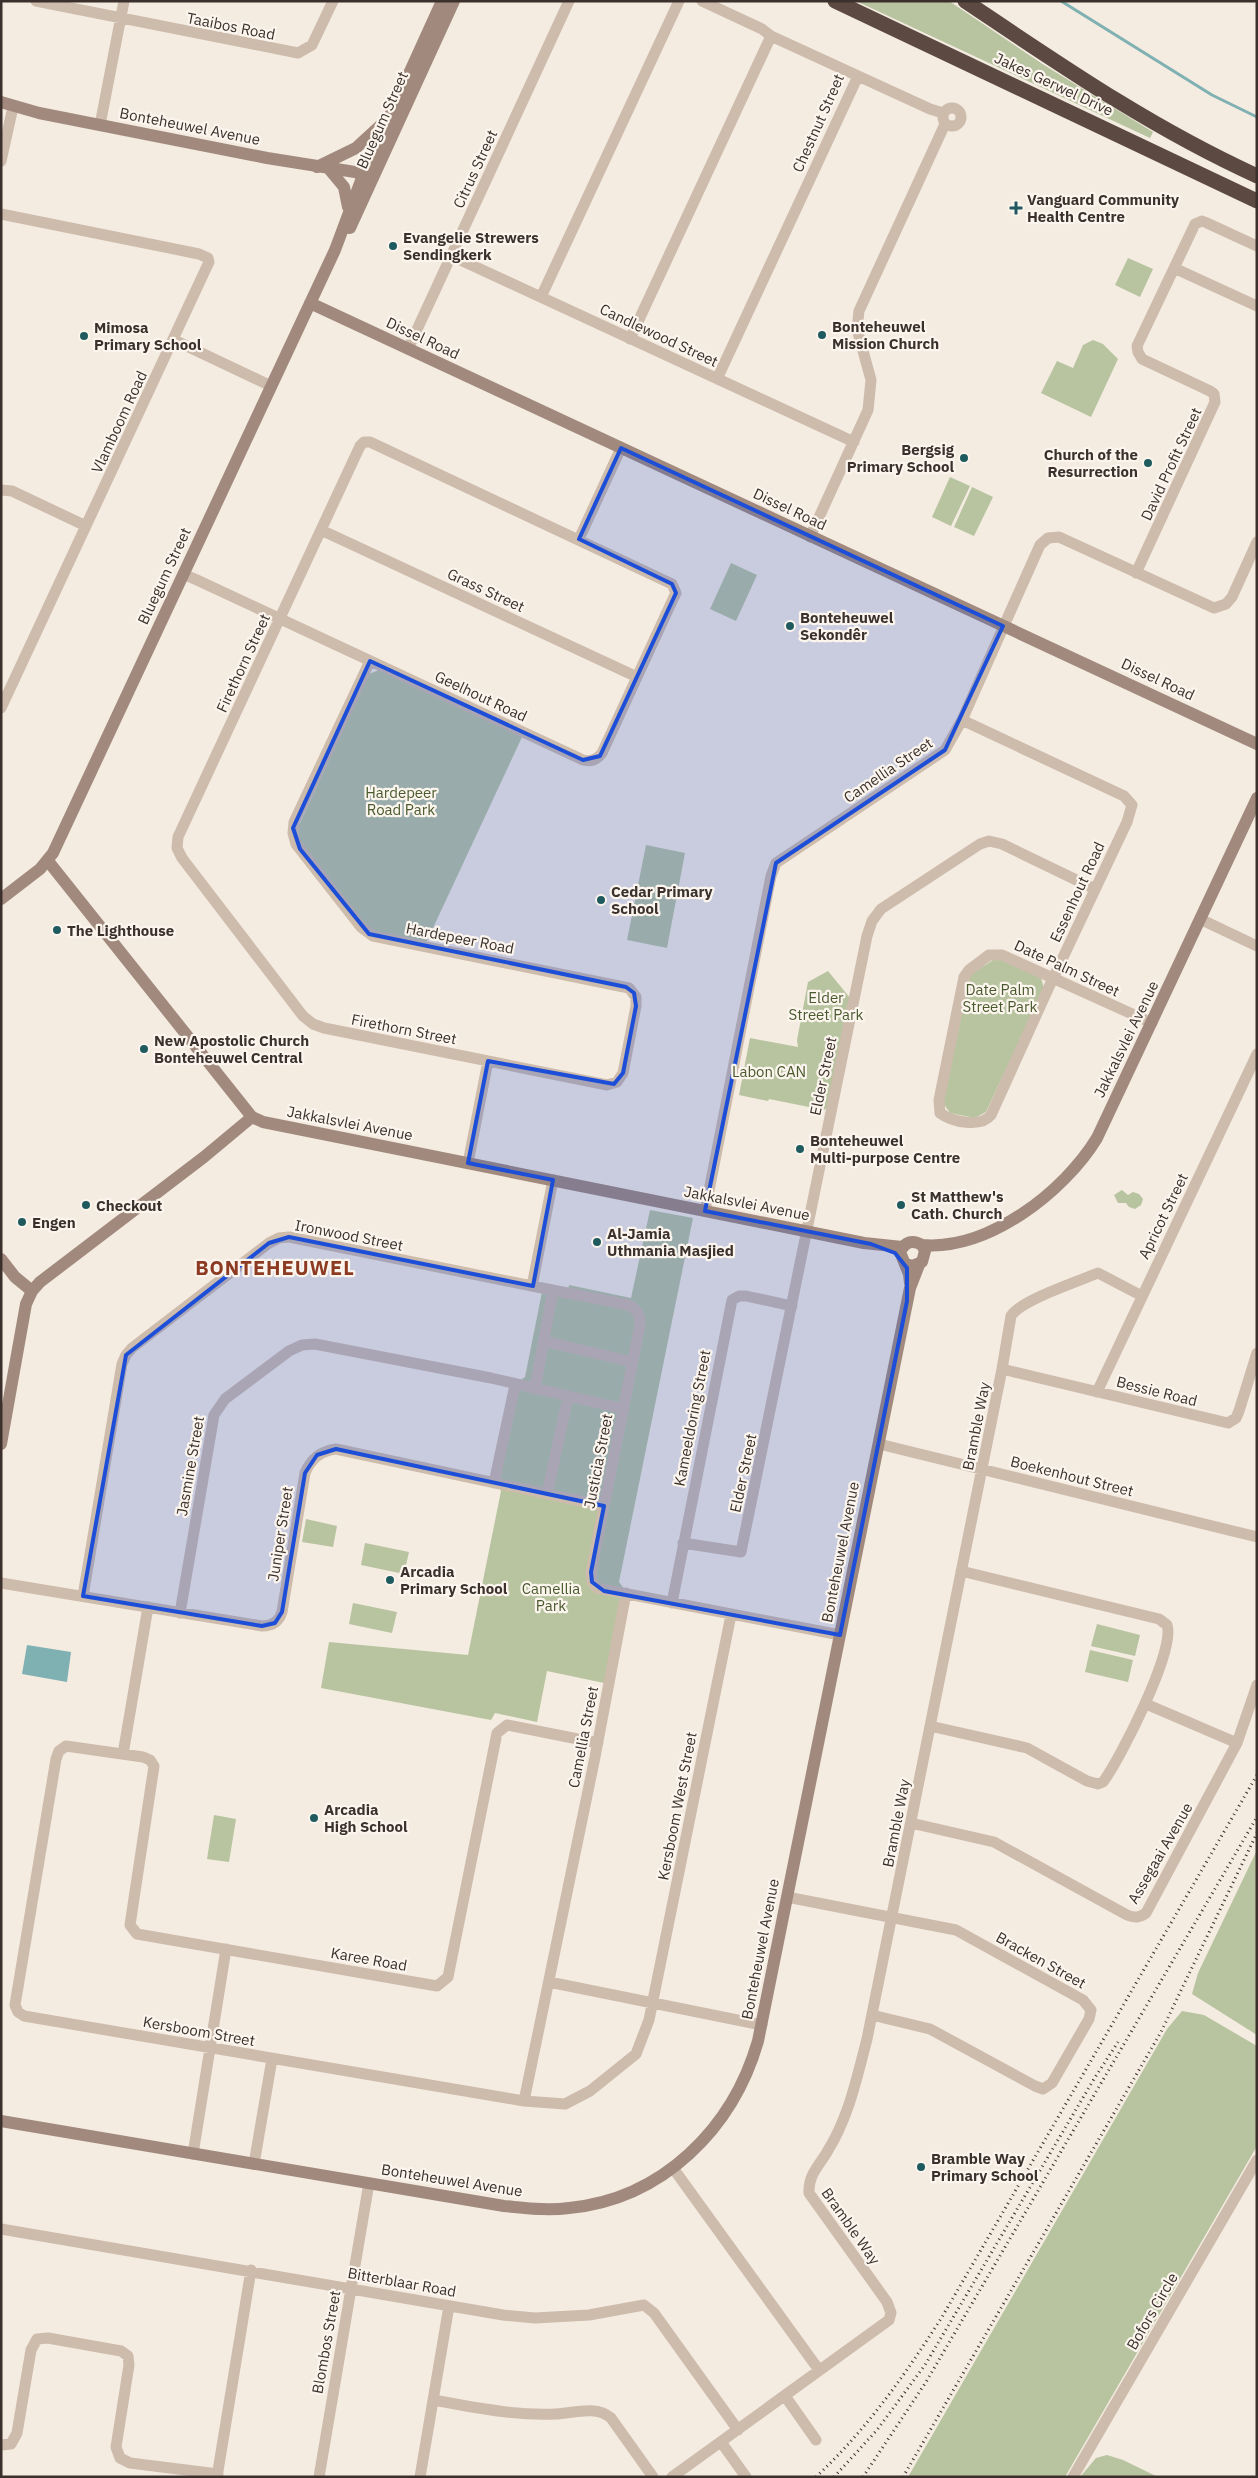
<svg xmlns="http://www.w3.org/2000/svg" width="1258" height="2478" font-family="'IBM Plex Sans',sans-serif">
	<rect width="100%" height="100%" fill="#f4ebe1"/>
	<path fill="#b8c4a0" d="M856,1H949L1044,65L1153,132L1150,138Z
		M1128,258L1153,269L1140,297L1115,285Z
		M1093,340L1103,344L1118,359L1091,417L1041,393L1057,361L1073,368L1083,345Z
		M950,477L970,486L951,526L932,517Z
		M972,487L993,497L974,536L954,527Z
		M731,563L757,575L736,621L710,609Z
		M379,670L523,735L426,943L378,934L365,926L298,839L299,825L369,674Z
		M646,845L685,853L667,948L627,940Z
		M993,960H1001L1041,978L1044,988L986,1112L975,1118L950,1113L943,1103L970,975Z
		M828,971L850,998L828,1107L824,1110L769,1099L768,1101L739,1095L750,1038L798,1047L797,1040L808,982Z
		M1122,1190L1128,1195L1133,1192L1139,1194L1143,1199L1141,1205L1135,1209L1129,1207L1126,1203H1118L1114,1195Z
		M650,1210L693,1218L619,1582L628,1594L604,1683L547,1671L537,1722L495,1713L491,1720L321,1688L329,1642L468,1655L501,1491L495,1479L514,1385L525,1377L543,1287L568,1291L569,1285L631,1298Z
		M306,1519L337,1526L333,1547L302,1542Z
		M365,1543L409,1552L404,1574L361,1565Z
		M353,1603L397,1612L392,1633L349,1624Z
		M1097,1624L1140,1635L1135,1656L1091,1646Z
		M1090,1650L1133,1660L1128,1682L1085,1672Z
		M214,1815L236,1819L229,1862L207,1859Z
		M1257,1850V2035L1192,1994L1198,1973Z
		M1182,2011L1204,2015L1257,2046V2146L1065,2477H908L1167,2029Z
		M1107,2455L1123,2460L1158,2477H1080L1096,2458Z"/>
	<path fill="#7fb0b2" d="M27,1645L71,1652L67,1682L22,1674Z"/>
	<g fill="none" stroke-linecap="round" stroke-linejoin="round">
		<path stroke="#7fb0b2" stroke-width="3" d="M1061,1L1212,95L1257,117"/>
		<path stroke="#cdbbac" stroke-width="11" d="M36,1L298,53L312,45L333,1
			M702,1L762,29L771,36L930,109L943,113
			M943 117a9 9 0 1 1 18 0a9 9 0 1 1-18 0Z
			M100,125L124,1
			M1,161L13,107
			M1,214L199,254L208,258L209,262L1,708
			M452,256L854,442
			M1174,268L1257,306
			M541,297L679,1
			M630,339L771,36
			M174,340L271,386
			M408,349L569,1
			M717,379L858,76
			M1,490L12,491L86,526
			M321,530L637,677
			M810,537L868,410L871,380L857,329L859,311L945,124
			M579,539L621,448
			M1136,573L1215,402L1214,394L1210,391L1142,359L1138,352L1137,346L1195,224L1202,221L1207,223L1257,246
			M183,574L197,580C326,640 455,700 583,760C591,762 597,760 602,753L673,599L676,593L672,584L370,442H364L360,446L178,837L177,848L182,858L303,1016L313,1024L324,1028L607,1085L617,1082L623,1073L636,1006V997L629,988L373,936L361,927L296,844L293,833L294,822L370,661
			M962,720L1124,796L1132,805L1127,822L1058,968L1053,978L991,1115C981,1128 952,1122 940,1113L939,1100L964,977L969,970L989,955H1002L1152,1023
			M1200,919L1257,946
			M468,1163L488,1061
			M705,1211L771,876L776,863L945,750L962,720L1040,545L1048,538L1059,537L1214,608L1226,604L1232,597L1257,542
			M532,1286L629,1305C638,1310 640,1315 640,1325L591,1572L592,1582L597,1588L840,1635
			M543,1341L633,1362
			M1002,1369L1228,1423L1236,1418L1239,1411L1257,1353
			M535,1389L553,1290
			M1097,1392L1257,1054
			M879,1444L1257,1537
			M494,1483L515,1385
			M547,1494L568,1397
			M683,1543L741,1552L867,936L872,921L881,909L980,844L989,841L1002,844L1095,889
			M1,1583L262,1626C272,1626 279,1622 282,1612L305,1473C311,1459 320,1451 336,1449L604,1506
			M83,1596L122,1364L126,1355L132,1348L269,1243L279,1238L289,1237L532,1286L553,1180
			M672,1603L732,1300L739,1296H746L792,1306
			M180,1613L214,1415L225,1399L289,1351L302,1345L315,1344L491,1378L624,1409
			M1146,1704L1237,1743
			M930,1726L1027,1748L1087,1781L1098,1784L1103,1782C1120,1759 1176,1650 1167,1625L1159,1619L961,1571
			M598,1743L507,1725L497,1733L448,1977L437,1986L137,1934L130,1925L154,1766L150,1760L143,1757L66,1746L59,1751L56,1759L15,2005L18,2012L24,2016L524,2101L565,2104L590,2091L636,2054L649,2020L731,1615
			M123,1754L148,1607
			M911,1823L994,1842L1127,1915C1134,1918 1139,1918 1146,1913L1237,1743L1257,1685
			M787,1897L956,1930L1083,2000L1091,2010L1089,2019L1052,2083L1043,2089L1035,2086L930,2029L872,2015
			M549,1982L762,2025
			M524,2101L595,1757L626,1593
			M193,2154L226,1949
			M254,2164L272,2059
			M673,2168L819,2370
			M1,2229L503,2315L535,2318L589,2315L644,2305L654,2313L738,2430
			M785,2396L816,2440
			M433,2400C473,2407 514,2416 556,2414C574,2413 596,2405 611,2418L653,2477
			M721,2442L746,2477
			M1,2445L11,2444L17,2433L31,2350L37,2339L48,2338L121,2351L128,2356L129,2365L116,2447L120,2458L130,2463L218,2474
			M217,2477L251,2270
			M319,2477L369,2183
			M420,2477L449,2306
			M672,2477L889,2320L891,2313L887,2302L809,2193C808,2175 819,2166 827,2152C849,2117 857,2077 867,2039L1002,1369L1011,1316C1021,1300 1079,1281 1098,1273L1142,1296
			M1073,2477L1257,2160"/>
		<path stroke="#a18a7d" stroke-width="12" d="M1,102L39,113L267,158L355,172L373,178
			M317,167L356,148L381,125
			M329,169L344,187L348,207
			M350,228L454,1
			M310,303L1257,744
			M48,861L252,1117
			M1,899L40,869L53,853L335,250L363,175L442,1
			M252,1117L263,1122L864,1243L902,1247
			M922,1245C988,1251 1064,1192 1097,1138L1257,798
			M1,1259L15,1277L32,1291
			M906,1264L912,1266L922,1262L925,1251L922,1245C912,1239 905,1242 900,1252L909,1274L910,1283
			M1,1444L26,1304L32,1291L40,1282L204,1157L252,1117
			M1,2121L504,2206C526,2208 547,2211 569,2208C663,2199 733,2128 758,2041L910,1288L919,1265"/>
		<path stroke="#5c4a42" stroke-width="15" d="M835,1L1257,201
			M965,1C1062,66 1150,127 1257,176"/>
		<path stroke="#3b302b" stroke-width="3" stroke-dasharray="1 4" stroke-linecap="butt" d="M816,2477C867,2429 905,2375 942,2317L1257,1775
			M834,2477L877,2430L925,2365L1094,2079L1118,2042
			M863,2477L926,2382L1257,1817
			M903,2477L1161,2032L1257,1833"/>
	</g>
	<path fill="#1d4ed8" fill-opacity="0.2" stroke="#1d4ed8" stroke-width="4" stroke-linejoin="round" d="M621,448L1003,626L945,750L776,863L705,1211L871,1244L895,1253L907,1268V1301L840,1635L604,1591L592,1582L591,1572L604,1506L336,1449L317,1455L305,1473L282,1612L275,1623L262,1626L83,1596L126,1355L269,1243L289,1237L533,1286L553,1180L468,1163L488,1061L614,1084L623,1073L636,1006L634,993L626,987L369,934L300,849L293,828L370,661L583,760L600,756L676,593L672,584L579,539Z"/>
	<g fill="#1f5a5e" stroke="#fbf5ee" stroke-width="2">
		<path d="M1013.5 200.5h5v5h5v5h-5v5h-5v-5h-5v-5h5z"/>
		<circle cx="393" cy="246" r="5"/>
		<circle cx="822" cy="335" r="5"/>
		<circle cx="84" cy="336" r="5"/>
		<circle cx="964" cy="458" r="5"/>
		<circle cx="1148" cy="463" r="5"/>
		<circle cx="790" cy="626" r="5"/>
		<circle cx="601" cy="900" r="5"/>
		<circle cx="57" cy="930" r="5"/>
		<circle cx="144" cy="1049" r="5"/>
		<circle cx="800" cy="1149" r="5"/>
		<circle cx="86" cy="1205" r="5"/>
		<circle cx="901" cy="1205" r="5"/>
		<circle cx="22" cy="1222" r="5"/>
		<circle cx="597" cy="1242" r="5"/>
		<circle cx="390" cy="1580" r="5"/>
		<circle cx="314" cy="1818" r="5"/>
		<circle cx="921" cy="2167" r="5"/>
	</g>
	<g text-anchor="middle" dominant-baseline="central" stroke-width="4.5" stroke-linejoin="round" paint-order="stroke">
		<g font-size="15" fill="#3b302b" stroke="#fbf5ee">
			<text transform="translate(231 26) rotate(11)">Taaibos Road</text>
			<text transform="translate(1054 84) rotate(25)">Jakes Gerwel Drive</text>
			<text transform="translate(382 120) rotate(-66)">Bluegum Street</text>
			<text transform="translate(818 123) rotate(-66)">Chestnut Street</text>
			<text transform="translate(190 126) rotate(11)">Bonteheuwel Avenue</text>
			<text transform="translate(475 169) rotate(-65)">Citrus Street</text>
			<text transform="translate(659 335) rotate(25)">Candlewood Street</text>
			<text transform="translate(423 338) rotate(25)">Dissel Road</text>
			<text transform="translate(119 422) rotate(-65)">Vlamboom Road</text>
			<text transform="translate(1171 464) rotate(-65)">David Profit Street</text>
			<text transform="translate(790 509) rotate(25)">Dissel Road</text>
			<text transform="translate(164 576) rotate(-65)">Bluegum Street</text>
			<text transform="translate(486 590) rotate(25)">Grass Street</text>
			<text transform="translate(243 663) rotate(-65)">Firethorn Street</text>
			<text transform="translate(1158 679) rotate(25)">Dissel Road</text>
			<text transform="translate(481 696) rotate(25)">Geelhout Road</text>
			<text transform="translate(888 770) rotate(-34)">Camellia Street</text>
			<text transform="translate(1077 892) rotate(-65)">Essenhout Road</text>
			<text transform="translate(460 938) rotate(11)">Hardepeer Road</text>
			<text transform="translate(1067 968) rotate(25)">Date Palm Street</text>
			<text transform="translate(404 1029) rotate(11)">Firethorn Street</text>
			<text transform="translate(1126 1039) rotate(-64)">Jakkalsvlei Avenue</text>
			<text transform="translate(823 1076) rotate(-78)">Elder Street</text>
			<text transform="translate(350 1123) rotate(11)">Jakkalsvlei Avenue</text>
			<text transform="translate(747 1203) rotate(11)">Jakkalsvlei Avenue</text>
			<text transform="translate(1163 1216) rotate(-64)">Apricot Street</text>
			<text transform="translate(349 1235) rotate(11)">Ironwood Street</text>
			<text transform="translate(1157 1391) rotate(14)">Bessie Road</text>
			<text transform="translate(692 1418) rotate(-79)">Kameeldoring Street</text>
			<text transform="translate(976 1426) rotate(-79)">Bramble Way</text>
			<text transform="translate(598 1461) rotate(-79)">Justicia Street</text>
			<text transform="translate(190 1466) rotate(-80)">Jasmine Street</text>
			<text transform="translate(743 1473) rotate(-78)">Elder Street</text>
			<text transform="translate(1072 1476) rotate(14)">Boekenhout Street</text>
			<text transform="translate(280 1534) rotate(-81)">Juniper Street</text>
			<text transform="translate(840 1552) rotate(-79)">Bonteheuwel Avenue</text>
			<text transform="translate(583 1737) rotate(-79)">Camellia Street</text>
			<text transform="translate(677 1806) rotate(-79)">Kersboom West Street</text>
			<text transform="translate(896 1823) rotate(-79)">Bramble Way</text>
			<text transform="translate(1160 1853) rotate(-60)">Assegaai Avenue</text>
			<text transform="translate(760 1949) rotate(-79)">Bonteheuwel Avenue</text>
			<text transform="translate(369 1959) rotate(10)">Karee Road</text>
			<text transform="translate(1041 1960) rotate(29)">Bracken Street</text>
			<text transform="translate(199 2031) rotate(10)">Kersboom Street</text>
			<text transform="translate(452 2180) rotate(9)">Bonteheuwel Avenue</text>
			<text transform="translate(851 2226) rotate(55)">Bramble Way</text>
			<text transform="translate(402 2282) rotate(10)">Bitterblaar Road</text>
			<text transform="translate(1152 2311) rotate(-60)">Bofors Circle</text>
			<text transform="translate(326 2342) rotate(-80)">Blombos Street</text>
		</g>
		<g font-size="15" font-weight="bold" fill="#3b302b" stroke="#fbf5ee" text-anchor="start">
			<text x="1027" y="199">Vanguard Community<tspan x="1027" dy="17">Health Centre</tspan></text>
			<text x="403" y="237">Evangelie Strewers<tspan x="403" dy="17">Sendingkerk</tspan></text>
			<text x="832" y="326">Bonteheuwel<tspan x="832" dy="17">Mission Church</tspan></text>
			<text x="94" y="327">Mimosa<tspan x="94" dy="17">Primary School</tspan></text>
			<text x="954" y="449" text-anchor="end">Bergsig<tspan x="954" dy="17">Primary School</tspan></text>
			<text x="1138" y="454" text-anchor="end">Church of the<tspan x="1138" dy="17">Resurrection</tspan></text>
			<text x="800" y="617">Bonteheuwel<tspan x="800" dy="17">Sekondêr</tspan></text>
			<text x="611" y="891">Cedar Primary<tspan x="611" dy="17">School</tspan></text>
			<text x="67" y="930">The Lighthouse</text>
			<text x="154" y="1040">New Apostolic Church<tspan x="154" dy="17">Bonteheuwel Central</tspan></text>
			<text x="810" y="1140">Bonteheuwel<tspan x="810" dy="17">Multi-purpose Centre</tspan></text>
			<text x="911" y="1196">St Matthew's<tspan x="911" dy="17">Cath. Church</tspan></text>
			<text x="96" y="1205">Checkout</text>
			<text x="32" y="1222">Engen</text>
			<text x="607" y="1233">Al-Jamia<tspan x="607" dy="17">Uthmania Masjied</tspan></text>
			<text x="400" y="1571">Arcadia<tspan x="400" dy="17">Primary School</tspan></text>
			<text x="324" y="1809">Arcadia<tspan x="324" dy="17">High School</tspan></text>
			<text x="931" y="2158">Bramble Way<tspan x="931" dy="17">Primary School</tspan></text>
		</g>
		<g font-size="15" fill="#4a5a2e" stroke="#fbf5ee">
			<text x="401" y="792">Hardepeer<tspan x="401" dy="17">Road Park</tspan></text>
			<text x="1000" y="989">Date Palm<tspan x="1000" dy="17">Street Park</tspan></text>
			<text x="826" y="997">Elder<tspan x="826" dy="17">Street Park</tspan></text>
			<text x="769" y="1071">Labon CAN</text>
			<text x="551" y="1588">Camellia<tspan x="551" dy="17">Park</tspan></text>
		</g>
		<g font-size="20" font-weight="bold" letter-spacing="1" fill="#8c3b22" stroke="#fbf5ee">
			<text x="275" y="1267">BONTEHEUWEL</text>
		</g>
	</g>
	<rect width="1258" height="2478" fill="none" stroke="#3b302b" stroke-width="5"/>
</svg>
